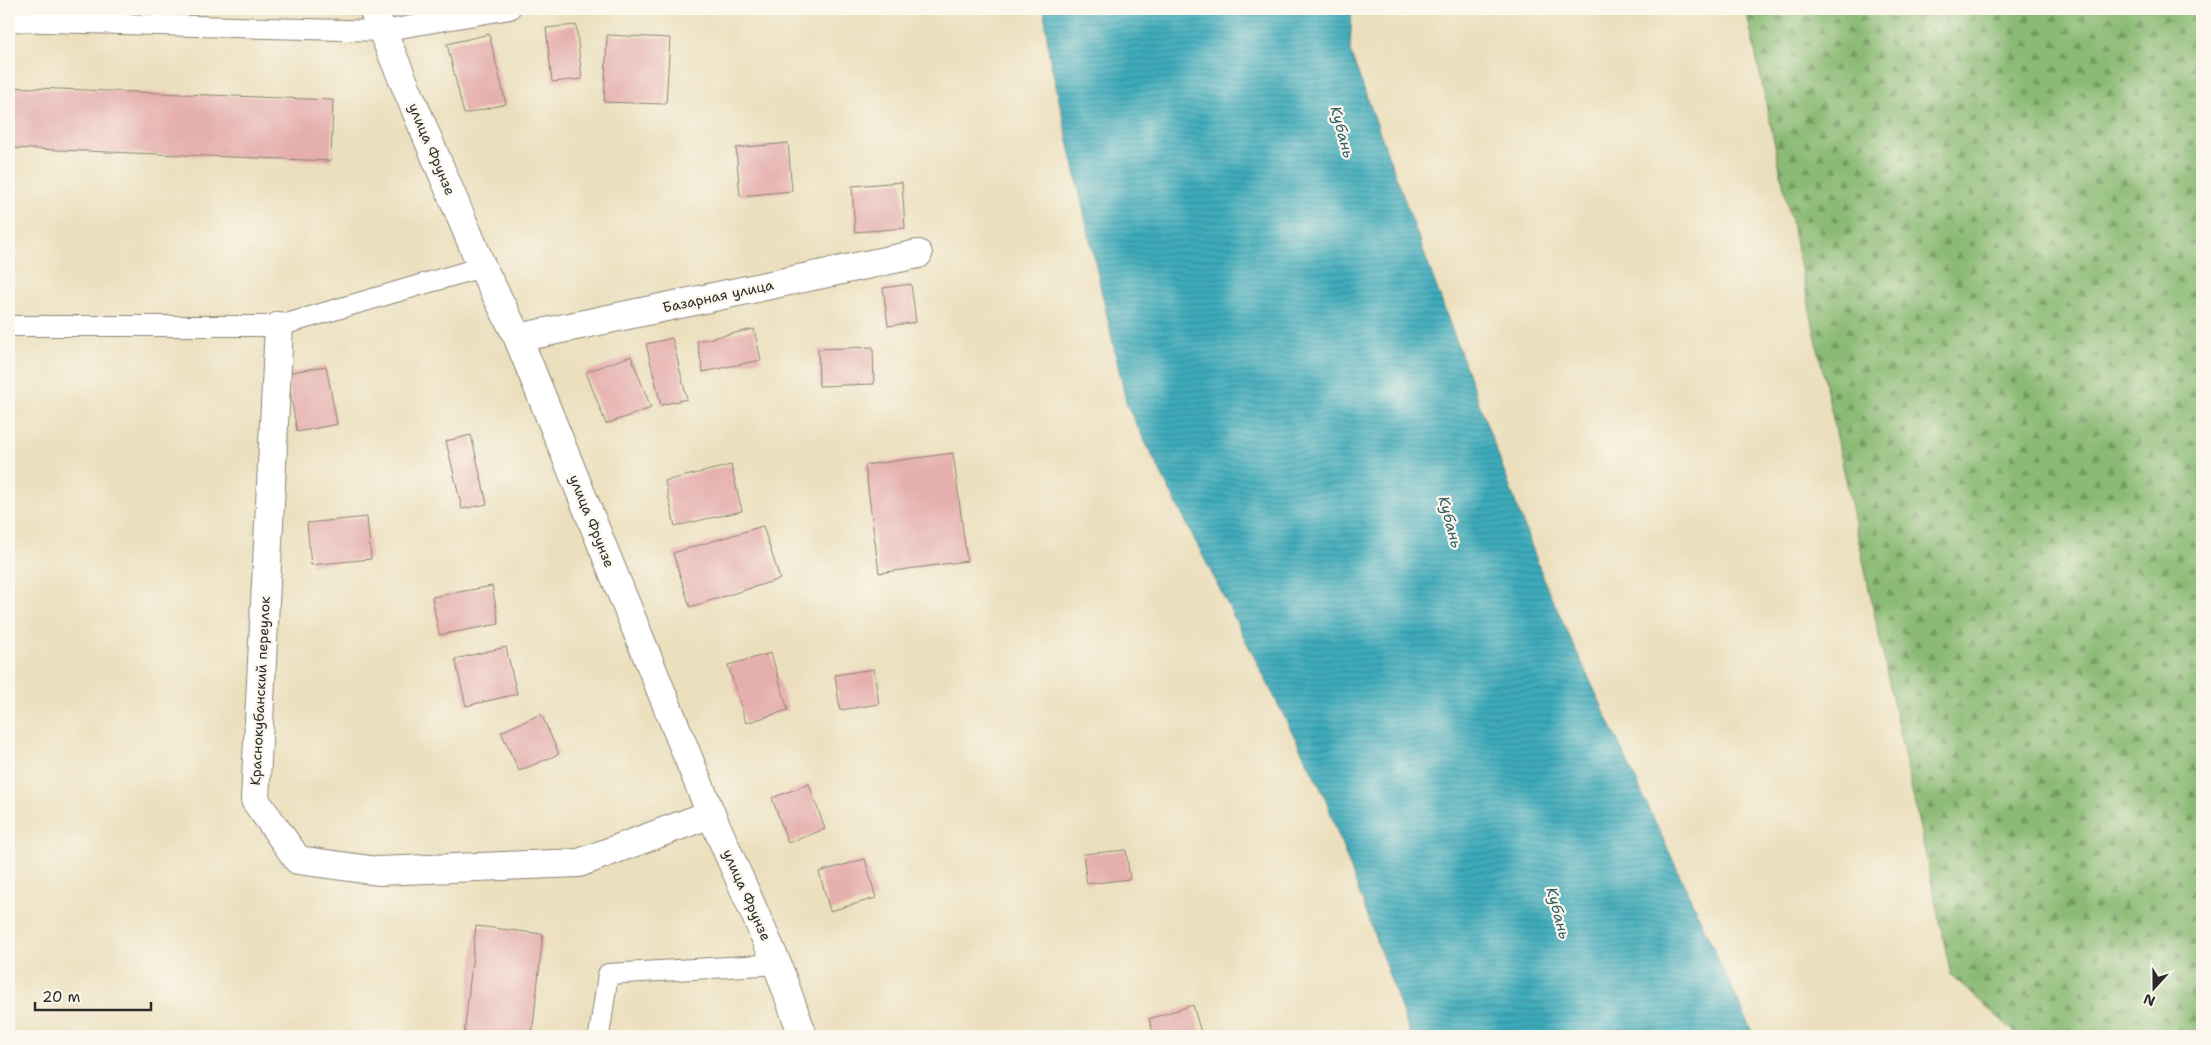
<svg xmlns="http://www.w3.org/2000/svg" width="2211" height="1045" font-family="'Shantell Sans',sans-serif">
	<defs>
		<pattern id="forest-firs" width="22" height="20" patternUnits="userSpaceOnUse" patternTransform="scale(1.25)"><rect width="22" height="20" fill="#8aba74"/><path d="M5 1l3.5 6h-7zM16 11l3.5 6h-7z" fill="#71975f"/></pattern>
		<pattern id="water-rules" width="6" height="5" patternUnits="userSpaceOnUse" patternTransform="scale(1.25)"><rect width="6" height="5" fill="#3dabbb"/><path d="M0 2.5h6" fill="none" stroke="#338b98"/></pattern>
	</defs>
	<rect width="100%" height="100%" fill="#fbf7ec"/>
	<filter id="ink" filterUnits="userSpaceOnUse"><feTurbulence type="fractalNoise" baseFrequency=".02" numOctaves="2"/><feDisplacementMap in="SourceGraphic" scale="10" xChannelSelector="R" yChannelSelector="G"/><feConvolveMatrix kernelMatrix="1 2 1 2 8 2 1 2 1" color-interpolation-filters="sRGB"/></filter>
	<filter id="wash" filterUnits="userSpaceOnUse"><feTurbulence type="fractalNoise" baseFrequency=".0096" numOctaves="4" result="noise"/><feDisplacementMap in="SourceGraphic" scale="20" xChannelSelector="R" yChannelSelector="G"/><feGaussianBlur stdDeviation="1.12" result="paint"/><feColorMatrix in="noise" values="0 0 0 0 0 0 0 0 0 0 0 0 0 0 0 0 0 1.4 0 .05"/><feComposite in="paint" operator="in"/></filter>
	<g filter="url(#wash)">
		<rect width="100%" height="100%" fill="#ebdfbd"/>
		<path fill="url(#forest-firs)" stroke="#5a7250" d="M1746,9H2202V1036H2019L1951,975Z"/>
		<path fill="url(#water-rules)" stroke="#346b73" d="M1044,9H1352L1350,51L1545,583L1754,1036H1411L1324,795L1127,406L1049,55Z"/>
		<g id="blocks">
			<path fill="#e5afad" d="M576,25L582,79L552,82L546,28Z
				M489,34L506,104L464,114L447,44Z
				M607,35L670,38L666,104L604,102Z
				M9,87L333,100L331,161L9,148Z
				M788,143L792,191L740,196L736,148Z
				M902,182L905,228L855,232L852,186Z
				M911,284L916,322L888,326L883,288Z
				M754,329L761,360L703,372L697,341Z
				M672,338L687,399L661,405L646,344Z
				M873,347L874,384L819,386L818,349Z
				M631,356L651,408L606,424L586,372Z
				M326,366L337,424L297,432L287,373Z
				M471,435L487,504L462,509L446,441Z
				M953,453L967,561L879,573L865,465Z
				M731,465L742,511L675,526L665,481Z
				M367,517L371,559L311,565L307,523Z
				M763,526L780,579L690,607L673,553Z
				M492,586L499,624L439,635L432,597Z
				M506,647L517,694L466,706L455,659Z
				M771,653L788,710L746,723L728,665Z
				M874,669L879,704L840,710L835,675Z
				M541,714L559,754L519,771L501,732Z
				M809,784L825,829L788,843L772,798Z
				M1126,850L1130,879L1087,884L1083,854Z
				M865,859L876,898L830,911L819,872Z
				M476,926L543,934L532,1036H464Z
				M1193,1005L1202,1036H1154L1149,1019Z"/>
		</g>
	</g>
	<g filter="url(#ink)">
		<use href="#blocks" fill-opacity="0" stroke="#8b8574" stroke-width="1"/>
		<g fill="none" stroke-linecap="round" stroke-linejoin="round">
			<defs>
				<path id="service" d="M9,21L382,31L510,9
					M9,326H279L482,267
					M599,1036L608,974L777,964"/>
				<path id="minor" d="M373,9L482,267L518,338L711,814L777,964L803,1036
					M279,326L255,800L298,860L378,871L579,863L711,814
					M518,338L918,254"/>
			</defs>
			<use href="#service" stroke="#8b8574" stroke-width="22"/>
			<use href="#minor" stroke="#8b8574" stroke-width="30"/>
			<use href="#service" stroke="#fff" stroke-width="20"/>
			<use href="#minor" stroke="#fff" stroke-width="28"/>
		</g>
	</g>
	<g text-anchor="middle" dominant-baseline="central" stroke-width="4.5" stroke-linejoin="round" paint-order="stroke">
		<g font-size="14" fill="#2b2b2b" stroke="#fbf7ec">
			<text transform="translate(432 149) rotate(67)">улица Фрунзе</text>
			<text transform="translate(718 296) rotate(-12)">Базарная улица</text>
			<text transform="translate(592 521) rotate(68)">улица Фрунзе</text>
			<text transform="translate(260 691) rotate(-87)">Краснокубанский переулок</text>
			<text transform="translate(747 895) rotate(66)">улица Фрунзе</text>
		</g>
		<g font-size="15" font-style="italic" fill="#325e65" stroke="#fbf7ec">
			<text transform="translate(1342 132) rotate(75)">Кубань</text>
			<text transform="translate(1450 522) rotate(75)">Кубань</text>
			<text transform="translate(1558 913) rotate(75)">Кубань</text>
		</g>
	</g>
	<rect width="2211" height="1045" fill="none" stroke="#fbf7ec" stroke-width="30"/>
	<g transform="translate(2154 988) rotate(201)" stroke="#fbf7ec" stroke-width="4" paint-order="stroke">
	<path d="M0-4L9 19L0 12L-9 19Z" fill="#2b2b2b"/>
	<text y="-8" font-size="14" font-weight="bold" text-anchor="middle" fill="#2b2b2b">N</text>
	</g>
	<path d="M35 1002v8h116v-8" fill="none" stroke="#2b2b2b" stroke-width="2.5"/>
	<text x="42" y="1002" font-size="15" fill="#2b2b2b" stroke="#fbf7ec" stroke-width="4" paint-order="stroke">20 m</text>
</svg>
